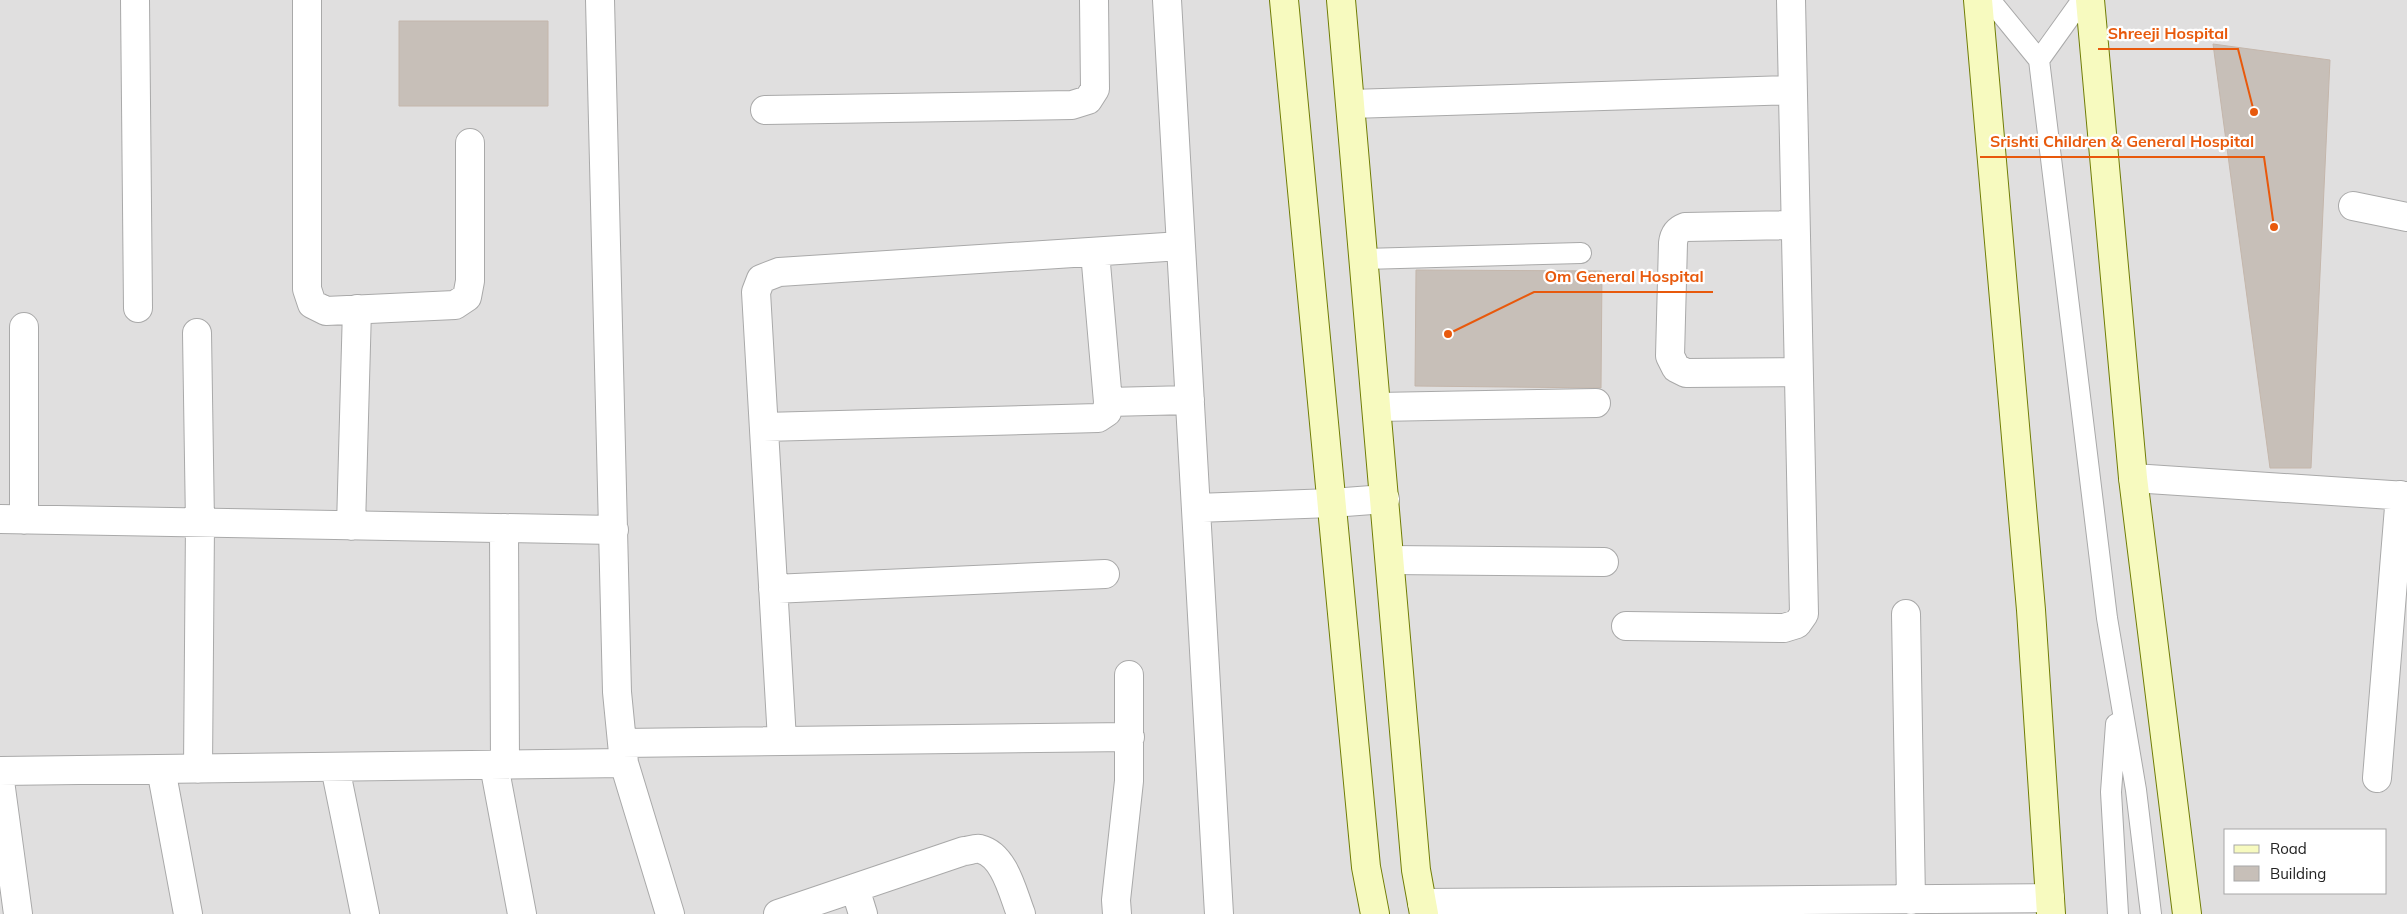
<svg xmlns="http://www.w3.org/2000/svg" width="2407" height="914" font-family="Mulish,sans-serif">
	<rect width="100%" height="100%" fill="#f2efe9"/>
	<path fill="#e0dfdf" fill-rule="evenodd" d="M0,0H2407V914H0ZM2226,830H2386V893H2226Z"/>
	<path fill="#c7bfb8" stroke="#c4b6ab" d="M399,21H548V106H399Z
		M2213,44L2330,60L2311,468H2270Z
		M1416,270L1602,271L1601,388L1415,386Z"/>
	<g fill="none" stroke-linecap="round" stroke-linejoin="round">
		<defs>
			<path id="lane" d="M1990,0L2039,60L2107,618L2136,790L2151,914
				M2039,60L2082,0
				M1364,259L1581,253
				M2116,724L2111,792L2118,914"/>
			<path id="street" d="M135,0L138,308
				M307,0V289L312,304L326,311L455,305L467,297L470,281V143
				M600,0L617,692L624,763L670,914
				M1167,0L1219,914
				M1351,104L1792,90
				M765,110L1072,105L1088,100L1095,89L1094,0
				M2353,206L2407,217
				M1794,225L1685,227C1677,230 1674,234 1673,243L1670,356L1676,368L1686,373L1797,372
				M24,327V520
				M197,333L200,523L198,769
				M1108,402L1190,400
				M1377,407L1596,403
				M764,427L1098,418L1107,412L1108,402L1095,252
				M2133,478L2407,496
				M1196,508L1332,503L1385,499
				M0,519L614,530
				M351,526L357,309
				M504,528L505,765
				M1390,560L1604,562
				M773,589L1105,574
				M1906,614L1911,900
				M1626,626L1784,628L1797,624L1804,614L1791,0
				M782,740L756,292L761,279L779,272L1181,246
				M622,743L1130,737
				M494,765L522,914
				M335,767L365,914
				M161,769L188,914
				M0,771L624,763
				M2377,778L2400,495
				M0,781L18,914
				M855,888L863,914
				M1422,903L2050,898
				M778,914L964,851C968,851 975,848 980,849C1005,855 1013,894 1021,914
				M1117,914L1116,900L1129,781V675"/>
			<path id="secondary" d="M1284,0L1366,867L1375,914
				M1341,0L1416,870L1424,914
				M1978,0L2031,610L2051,914
				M2090,0L2133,478L2187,914"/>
		</defs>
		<use href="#lane" stroke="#a9a9a9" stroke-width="22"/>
		<use href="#street" stroke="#a9a9a9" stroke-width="30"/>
		<use href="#secondary" stroke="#707d05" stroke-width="30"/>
		<use href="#lane" stroke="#fff" stroke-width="20"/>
		<use href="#street" stroke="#fff" stroke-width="28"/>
		<use href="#secondary" stroke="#f7fabf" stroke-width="28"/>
	</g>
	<path fill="none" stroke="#e8590c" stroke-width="2" d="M2254 112L2238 49H2098M2274 227L2264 157H1980M1448 334L1534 292H1713"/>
	<g fill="#e8590c" stroke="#fff" stroke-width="2">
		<circle cx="2254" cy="112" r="5"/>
		<circle cx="2274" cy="227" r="5"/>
		<circle cx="1448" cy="334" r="5"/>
	</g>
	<g font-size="16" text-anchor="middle" font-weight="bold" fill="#e8590c" stroke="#fff" stroke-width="4.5" stroke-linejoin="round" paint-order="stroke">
		<text x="2168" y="39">Shreeji Hospital</text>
		<text x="2122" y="147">Srishti Children &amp; General Hospital</text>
		<text x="1624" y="282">Om General Hospital</text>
	</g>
	<rect x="2224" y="829" width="162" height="65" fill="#ffffff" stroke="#a7a7a7"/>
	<rect x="2234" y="845" width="25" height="8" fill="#f7fabf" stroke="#a7a7a7"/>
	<text x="2270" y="854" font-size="15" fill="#222222">Road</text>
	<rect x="2234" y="866" width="25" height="15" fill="#c7bfb8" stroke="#a7a7a7"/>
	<text x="2270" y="879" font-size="15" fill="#222222">Building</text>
</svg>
